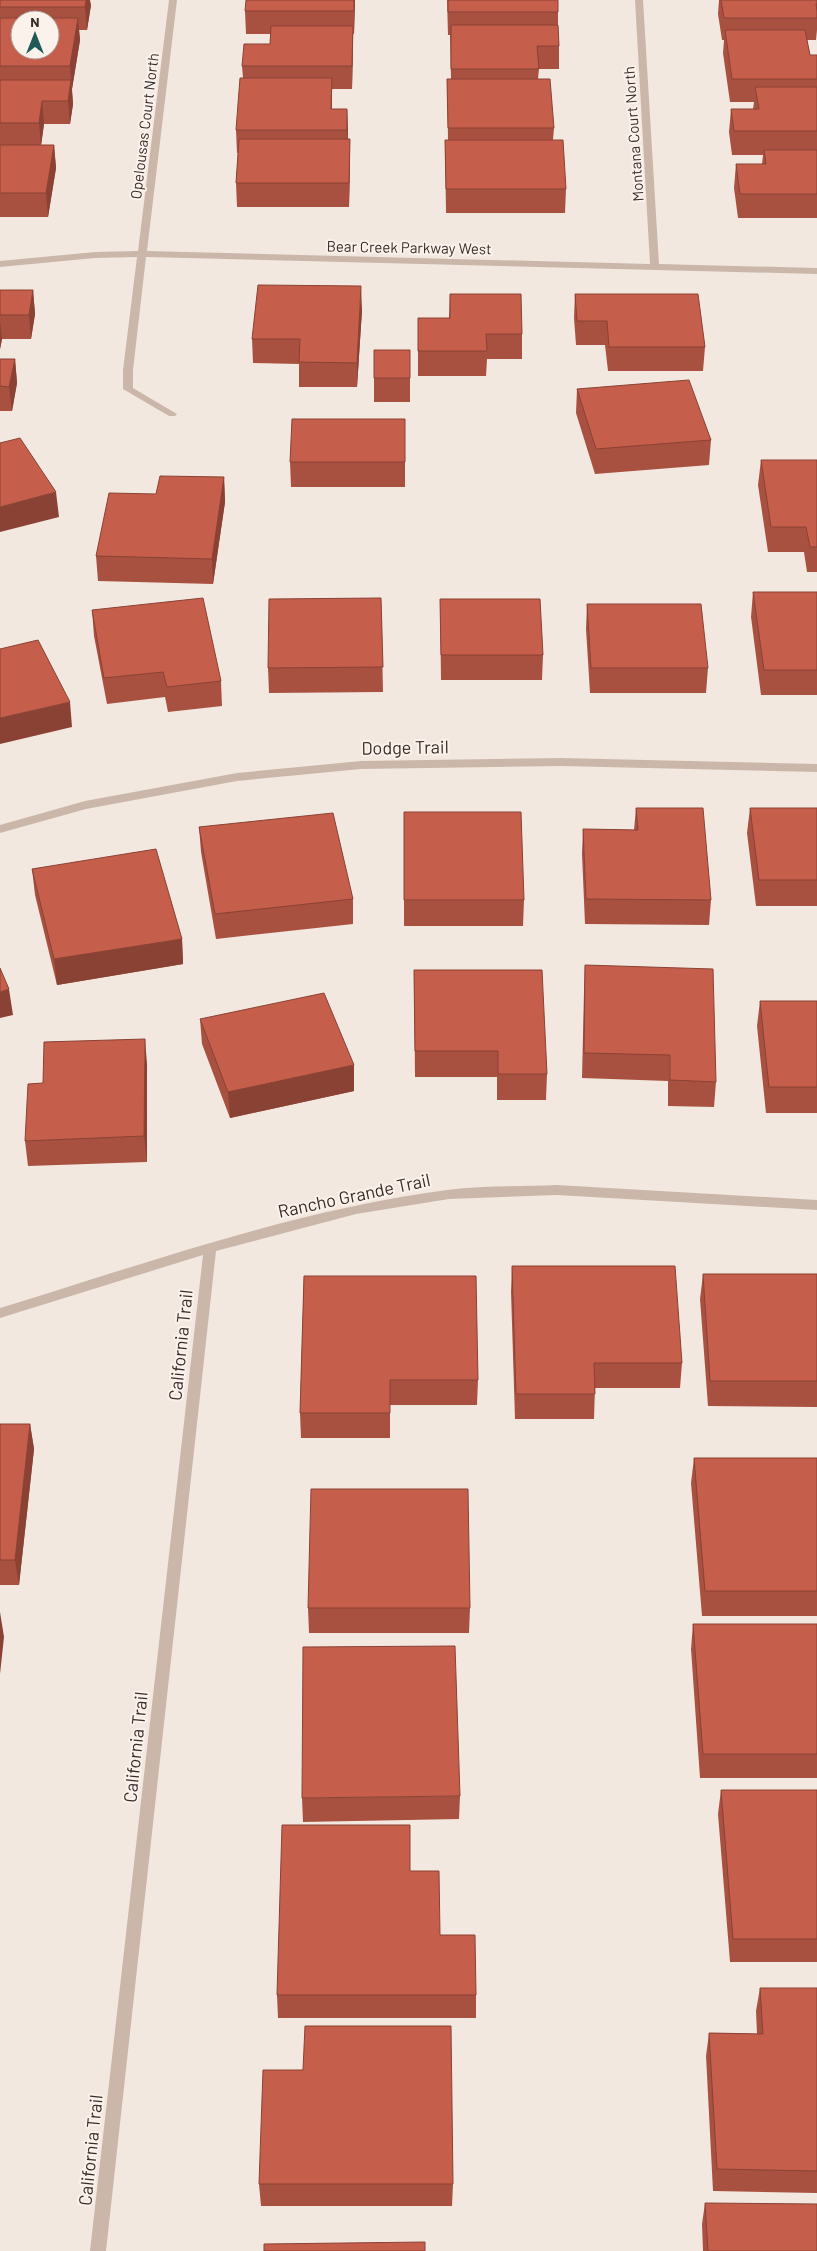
<svg xmlns="http://www.w3.org/2000/svg" width="817" height="2251" font-family="Barlow,sans-serif">
	<rect width="100%" height="100%" fill="#f3e8df"/>
	<g fill="none" stroke-linecap="round" stroke-linejoin="round">
		<path fill="#cbb7aa" fill-rule="evenodd" d="M169,0H177L147,251L650,264L635,0H643L659,264L817,268V274L146,257L133,370V388L177,414L175,416H169L123,389V370L137,257L95,258L0,267V261L95,252L138,251Z
			M561,758L817,764V772L561,766L361,769L237,781L86,809L0,833V825L85,801L237,773L361,761Z
			M557,1185L817,1200V1210L557,1195L449,1199L356,1214L216,1251L106,2251H90L203,1255L0,1318V1308C147,1263 294,1210 447,1190C483,1185 521,1187 557,1185Z"/>
	</g>
	<path fill="#a95140" d="M0,0L91,5L87,30H79L80,40L72,89L73,104L70,124H44L41,145H54L56,168L48,217H0Z
		M355,0L354,34H353L352,89H332V109H347L348,139L350,163L349,207H237L236,183L238,153H237L236,130L243,78L242,66L270,44L271,34H246L245,11Z
		M447,0L558,12V26L559,46V69H539L538,79L554,128L553,140L566,189L565,213H446L445,140H448L447,79H451L450,35H448Z
		M719,0H817V30L816,40H807L810,55H817V218H738L734,188L736,164H762L763,155H732L729,132L731,109H753L754,102H730L723,53L724,40H722L718,14Z
		M0,290H33L35,314L31,339H2L0,349Z
		M450,294L522,334V359H487L486,376H418V318H449Z
		M575,294L705,347L703,371H608L605,345H576L574,318Z
		M362,310L357,387H299V364L253,363L252,339Z
		M410,350V402H374V378Z
		M0,359H15L17,383L12,411H0Z
		M577,389L711,440L709,465L595,474L576,413Z
		M405,419V487H291L290,462Z
		M761,460H817V572H807L804,552H768L758,485Z
		M224,477L225,502L213,584L98,581L96,556L156,494Z
		M753,592H817V695H761L751,617Z
		M381,598L383,692L269,693L268,668Z
		M440,599L543,655L542,680H441Z
		M587,604L708,668L706,693H590L586,629Z
		M92,610L221,681L222,706L168,712L165,697L107,704L94,636Z
		M636,808L711,900L709,925L585,924L582,854L583,829L634,830Z
		M750,808H817V906H756L747,833Z
		M404,812L524,900L523,926H404Z
		M199,827L353,899V924L216,939L201,852Z
		M32,869L182,939L183,964L57,985L35,895Z
		M585,965L716,1082L714,1107L668,1106V1081L582,1078L584,991Z
		M414,970L547,1074L546,1100H497V1077H415Z
		M760,1001H817V1113H766L757,1026Z
		M200,1019L354,1065V1091L230,1118L202,1044Z
		M147,1064V1162L28,1166L25,1141L43,1083Z
		M512,1266L682,1363L680,1388H595L594,1419H515L511,1292Z
		M703,1274H817V1407L708,1406L700,1299Z
		M304,1276L478,1380L477,1405H390V1438H301L300,1413Z
		M0,1424H30L34,1449L19,1585H0Z
		M694,1458H817V1616H702L691,1483Z
		M308,1608H470L469,1633H309Z
		M693,1624H817V1778H700L691,1649Z
		M721,1790H817V1962H730L718,1814Z
		M460,1796L459,1819L303,1822L302,1798Z
		M410,1871L440,1935L476,1995V2018H278L277,1995Z
		M760,1988H817V2193L713,2191L706,2056L709,2033L757,2034L756,2011Z
		M259,2184H453L452,2206H261Z
		M705,2203L817,2251H703L702,2224Z"/>
	<path fill="#8a4234" d="M86,0H90L91,5L87,30L85,7Z
		M354,0H355L354,34Z
		M78,18L80,40L72,89L70,66Z
		M353,26V49L352,89V66Z
		M332,78V102L331,133V109Z
		M71,80L73,104L70,124L68,101Z
		M42,101L44,124L41,146L39,123Z
		M347,109L348,133L347,153Z
		M350,139V163L349,207V183Z
		M54,145L56,168L48,217L46,193Z
		M361,286L362,310L357,387V363Z
		M33,290L35,314L31,339L29,315Z
		M0,321L2,339L0,349Z
		M15,359L17,383L12,411L9,387Z
		M224,477L225,502L213,584L212,559Z
		M56,492L59,517L0,532V507Z
		M70,702L72,727L0,744V718Z
		M182,939L183,964L57,985L54,959Z
		M9,989L13,1015L0,1018V992Z
		M145,1039L147,1064V1162L144,1136Z
		M354,1065V1091L230,1118L228,1092Z
		M30,1424L34,1449L19,1585L15,1560Z
		M0,1612L4,1637L0,1674Z"/>
	<path fill="#c55e4b" stroke="#8a4234" fill-rule="evenodd" d="M0,0H86L85,7H0Z
		M246,0H354V11H245Z
		M448,0H558V12H448Z
		M721,0H817V4H816L817,11V18H724Z
		M0,18H78L70,66H0ZM20,20H50V50H20Z
		M451,25H558L559,46H537L539,69H451Z
		M271,26H353L352,66H242L244,44H270Z
		M725,30H805L810,55H817V79H732Z
		M240,78H332L331,109H347V130H236Z
		M447,79H550L554,128H448Z
		M0,80H71L68,101H42L39,123H0Z
		M755,87H817V131H734L731,109H759Z
		M239,139H350L349,183H236Z
		M445,140H563L566,189H446Z
		M0,145H54L46,193H0Z
		M764,150H817V194H740L736,164H766Z
		M258,285L361,286L357,363L299,362L300,339H252Z
		M0,290H33L29,315H0Z
		M450,294H521L522,334H486L487,351H418V318H450Z
		M575,294H698L705,347H609L607,321H577Z
		M374,350H410V378H374Z
		M0,359H15L9,387L0,386Z
		M689,380L711,440L596,449L577,389Z
		M292,419H405V462H290Z
		M20,438L56,492L0,507V443Z
		M761,460H817V547H810L806,527H771Z
		M160,476L224,477L212,559L96,556L109,493L156,494Z
		M753,592H817V670H764Z
		M203,598L221,681L167,687L163,672L104,678L92,610Z
		M381,598L383,667L268,668L269,599Z
		M440,599H540L543,655H441Z
		M587,604H701L708,668H591Z
		M38,640L70,702L0,718V649Z
		M636,808H703L711,900L586,899L583,829L638,830Z
		M750,808H817V880H759Z
		M404,812H521L524,900H404Z
		M333,813L353,899L215,914L199,827Z
		M156,849L182,939L54,959L32,869Z
		M585,965L713,969L716,1082L670,1080V1055L584,1053Z
		M0,968L9,989L0,992Z
		M414,970H542L547,1074H498V1051H415Z
		M324,993L354,1065L228,1092L200,1019Z
		M760,1001H817V1087H769Z
		M145,1039L144,1136L25,1141L28,1084L43,1083L44,1042Z
		M512,1266H675L682,1363H594L595,1394H516Z
		M703,1274H817V1381H710Z
		M304,1276H476L478,1380H390V1413H300Z
		M0,1424H30L15,1560H0Z
		M694,1458H817V1591H705Z
		M311,1489H468L470,1608H308Z
		M693,1624H817V1754H703Z
		M455,1646L460,1796L302,1798L303,1647Z
		M721,1790H817V1939H733Z
		M282,1825H410V1871H439L440,1935H475L476,1995H277Z
		M760,1988H817V2171L717,2169L709,2033L763,2034Z
		M305,2026H451L453,2184H259L263,2070H303Z
		M705,2203L817,2204V2251H708Z
		M425,2242V2251H264V2244Z"/>
	<g text-anchor="middle" dominant-baseline="central" stroke-width="4" stroke-linejoin="round" paint-order="stroke">
		<g font-size="15" fill="#392d2a" stroke="#faf2eb">
			<text transform="translate(144 126) rotate(-83)">Opelousas Court North</text>
			<text transform="translate(633 134) rotate(-94)">Montana Court North</text>
			<text transform="translate(409 247) rotate(1)">Bear Creek Parkway West</text>
		</g>
		<g font-size="18" fill="#392d2a" stroke="#faf2eb">
			<text transform="translate(405 747) rotate(-1)">Dodge Trail</text>
			<text transform="translate(354 1195) rotate(-12)">Rancho Grande Trail</text>
			<text transform="translate(180 1345) rotate(-84)">California Trail</text>
			<text transform="translate(135 1747) rotate(-84)">California Trail</text>
			<text transform="translate(90 2150) rotate(-84)">California Trail</text>
		</g>
	</g>
	<g transform="translate(35 35)"><circle r="24" fill="#faf2eb" stroke="#ada39e"/>
	<path d="M0-4L9 19L0 12L-9 19Z" fill="#1f5a59"/>
	<text y="-8" font-size="14" font-weight="bold" text-anchor="middle" fill="#392d2a">N</text>
	</g>
</svg>
